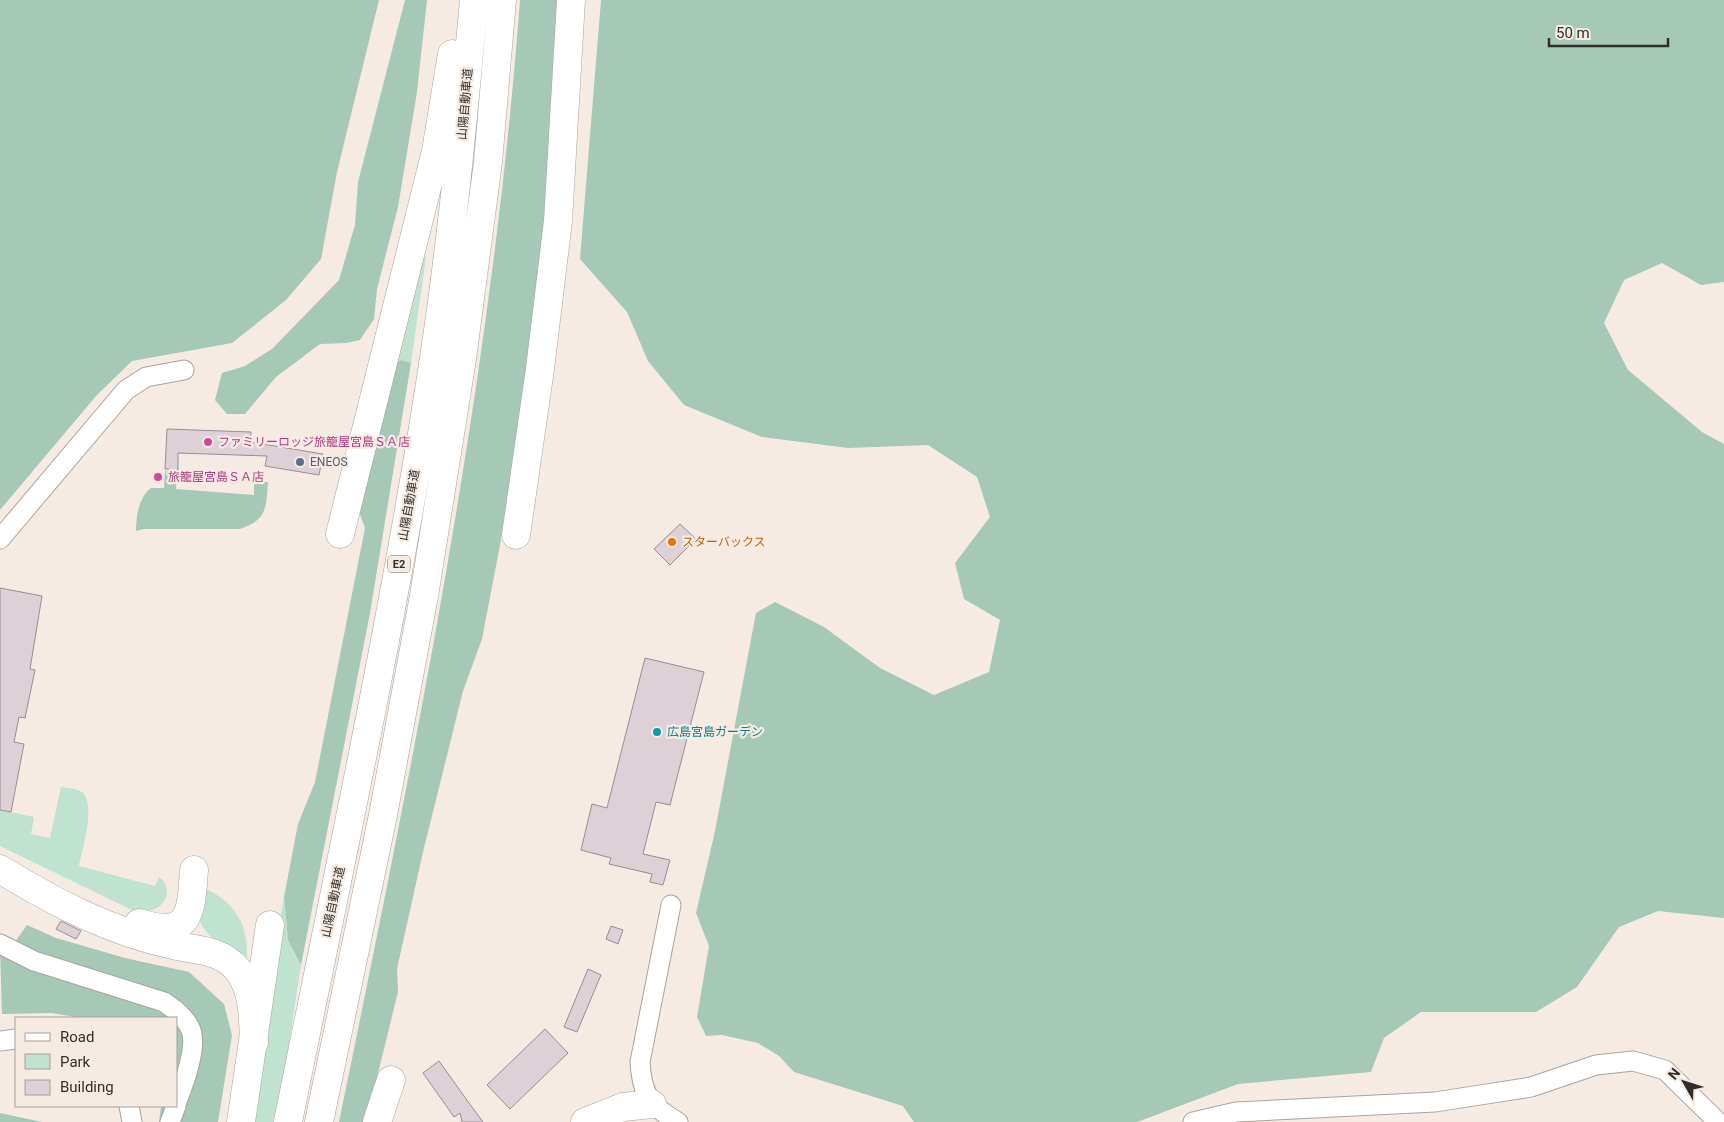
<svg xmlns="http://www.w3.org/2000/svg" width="1724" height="1122" font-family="Roboto,'Noto Sans JP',sans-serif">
	<rect width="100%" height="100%" fill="#f6ebe3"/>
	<path fill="#c0e2d0" d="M419,257H426L411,363L401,360L391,367Z
		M61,787C67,788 75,788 80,791C98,800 82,849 79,866L155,886L159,877C171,885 169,903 155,909C151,911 145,912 140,914L0,846V810L34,817L31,834L50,838Z
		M203,888C236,901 251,928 246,964C232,954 200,934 199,916C198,907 201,896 203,888Z
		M284,897L288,940L301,965L286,1064L273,1122H246Z"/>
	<path fill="#a6c8b6" d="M0,0H379L337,172L321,259L286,300L232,343L132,361L96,396L0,510Z
		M405,0H427L417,92L398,207L377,289L374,319L360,340L346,343L320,344L276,377L245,414H227L215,400L222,373L245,366L272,349L339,280L355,225L358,182Z
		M520,0H563L540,294L500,545L482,639L463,691L423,852L397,969L398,992L366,1122H339C415,752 492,378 520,0Z
		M601,0H1724V282L1701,285L1662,263L1624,280L1604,323L1628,370L1702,432L1724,444V918L1658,911L1619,927L1577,987L1536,1012H1421L1384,1038L1371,1072L1238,1084L1137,1122H914L903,1106L794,1072L779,1056L758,1043L722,1035L706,1036L697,1017L709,946L696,913L715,831L756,613L775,602L824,627L880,668L934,695L989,672L1000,620L964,599L955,563L990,517L977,477L928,445L848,448L762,437L684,405L648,361L627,312L580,259Z
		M401,360L411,363L370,613L301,965L288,940L284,897L298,824L315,782L365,528L358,509L391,367Z
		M165,471H177L176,489L254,495V482H268C266,508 267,520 240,529H144L136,531C136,516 139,497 151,488H164Z
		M27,925L56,938L125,958L189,972L224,1004L232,1035L218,1122H159L161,1106H176V1018H81L52,1013L2,1014L0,949L8,952Z
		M0,1113L42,1122H0Z"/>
	<path fill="#ddd1d7" stroke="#988d93" d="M167,429L251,432L250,442L323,454L319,475L265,466L267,456L178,453V470L165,469Z
		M680,524L696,539L670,565L654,549Z
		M0,588L42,596L30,669L35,670L25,718L19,717L14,742L24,744L11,812L0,810Z
		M645,658L704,672L670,805L656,802L643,854L670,860L663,885L650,882L652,874L609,864L611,858L581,850L592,804L607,808Z
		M61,921L81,931L76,939L56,929Z
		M611,926L623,930L618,944L606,939Z
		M588,969L601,975L577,1032L564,1027Z
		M545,1029L568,1053L510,1109L487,1085Z
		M439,1061L469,1103L483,1122H462L460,1113L454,1117L423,1073Z"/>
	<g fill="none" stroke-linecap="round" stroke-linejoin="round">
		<defs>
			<path id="minor" d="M0,539L126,390L146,377L184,370
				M671,905L640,1062C642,1095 650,1106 678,1122
				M0,944L34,961L164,1002C174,1009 183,1015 189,1026C200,1043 183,1086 176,1104
				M0,1041L16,1039
				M129,1106L132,1122
				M170,1122L176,1106
				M1193,1122L1236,1112L1435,1102L1531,1087L1596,1065L1633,1061L1665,1070L1718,1122"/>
			<path id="highway" d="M340,534L436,151L452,54
				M516,535L540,369L558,221L571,0
				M0,869C55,903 113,933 177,946C199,950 223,951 238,970C254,991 253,1019 254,1043
				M139,923C191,939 191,913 194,870
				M241,1122L270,925
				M288,1122C339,868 395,614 434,358C452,239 463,120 474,0
				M319,1122L383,815L424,596L462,359L488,162L502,0
				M377,1122L391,1080
				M585,1122L623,1107L652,1104"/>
		</defs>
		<use href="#minor" stroke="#aca29a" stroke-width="21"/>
		<use href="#highway" stroke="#aca29a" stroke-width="29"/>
		<use href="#minor" stroke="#fff" stroke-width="19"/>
		<use href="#highway" stroke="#fff" stroke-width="28"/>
	</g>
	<g fill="#d1479c" stroke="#f6ebe3" stroke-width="2">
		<circle cx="208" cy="442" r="5"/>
		<circle cx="158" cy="477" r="5"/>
	</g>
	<circle fill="#5c6f8a" stroke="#f6ebe3" stroke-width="2" cx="300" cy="462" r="5"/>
	<circle fill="#e8710a" stroke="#f6ebe3" stroke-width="2" cx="672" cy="542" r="5"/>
	<circle fill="#0f9aa8" stroke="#f6ebe3" stroke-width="2" cx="657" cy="732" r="5"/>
	<g text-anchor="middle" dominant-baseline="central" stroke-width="4.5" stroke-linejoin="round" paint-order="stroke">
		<rect fill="#f6ebe3" stroke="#6d6662" stroke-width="1" x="388" y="555.5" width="22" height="17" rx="4"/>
		<g font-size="11" font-weight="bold" fill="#322d2a">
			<text x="399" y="564">E2</text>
		</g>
		<g font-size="12" fill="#322d2a" stroke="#f6ebe3">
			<text transform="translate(465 104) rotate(-85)">山陽自動車道</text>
			<text transform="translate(409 505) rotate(-80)">山陽自動車道</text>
			<text transform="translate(333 902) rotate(-78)">山陽自動車道</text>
		</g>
		<g font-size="12" fill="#b23c85" stroke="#f6ebe3" text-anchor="start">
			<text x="218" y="442">ファミリーロッジ旅籠屋宮島ＳＡ店</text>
			<text x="168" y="477">旅籠屋宮島ＳＡ店</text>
		</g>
		<g font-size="12" fill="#4e5e75" stroke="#f6ebe3" text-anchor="start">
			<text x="310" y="462">ENEOS</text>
		</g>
		<g font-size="12" fill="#c56008" stroke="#f6ebe3" text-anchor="start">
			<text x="682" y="542">スターバックス</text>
		</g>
		<g font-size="12" fill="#0d838f" stroke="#f6ebe3" text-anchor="start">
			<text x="667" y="732">広島宮島ガーデン</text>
		</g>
	</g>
	<rect x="15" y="1017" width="162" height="90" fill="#f6ebe3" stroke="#a89f99"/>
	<rect x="25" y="1033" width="25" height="8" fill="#ffffff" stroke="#a89f99"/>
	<text x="60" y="1042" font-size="15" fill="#322d2a">Road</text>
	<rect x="25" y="1054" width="25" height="15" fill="#c0e2d0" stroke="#a89f99"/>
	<text x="60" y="1067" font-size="15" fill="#322d2a">Park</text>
	<rect x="25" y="1080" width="25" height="15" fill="#ddd1d7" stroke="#a89f99"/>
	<text x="60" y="1092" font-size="15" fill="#322d2a">Building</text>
	<g transform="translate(1684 1082) rotate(309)" stroke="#f6ebe3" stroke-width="4" paint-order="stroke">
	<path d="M0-4L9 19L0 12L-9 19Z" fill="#322d2a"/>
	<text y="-8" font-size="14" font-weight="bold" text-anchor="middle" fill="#322d2a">N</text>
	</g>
	<path d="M1549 38v8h119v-8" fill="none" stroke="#322d2a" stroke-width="2.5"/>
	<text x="1556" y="38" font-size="15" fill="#322d2a" stroke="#f6ebe3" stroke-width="4" paint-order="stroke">50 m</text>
</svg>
